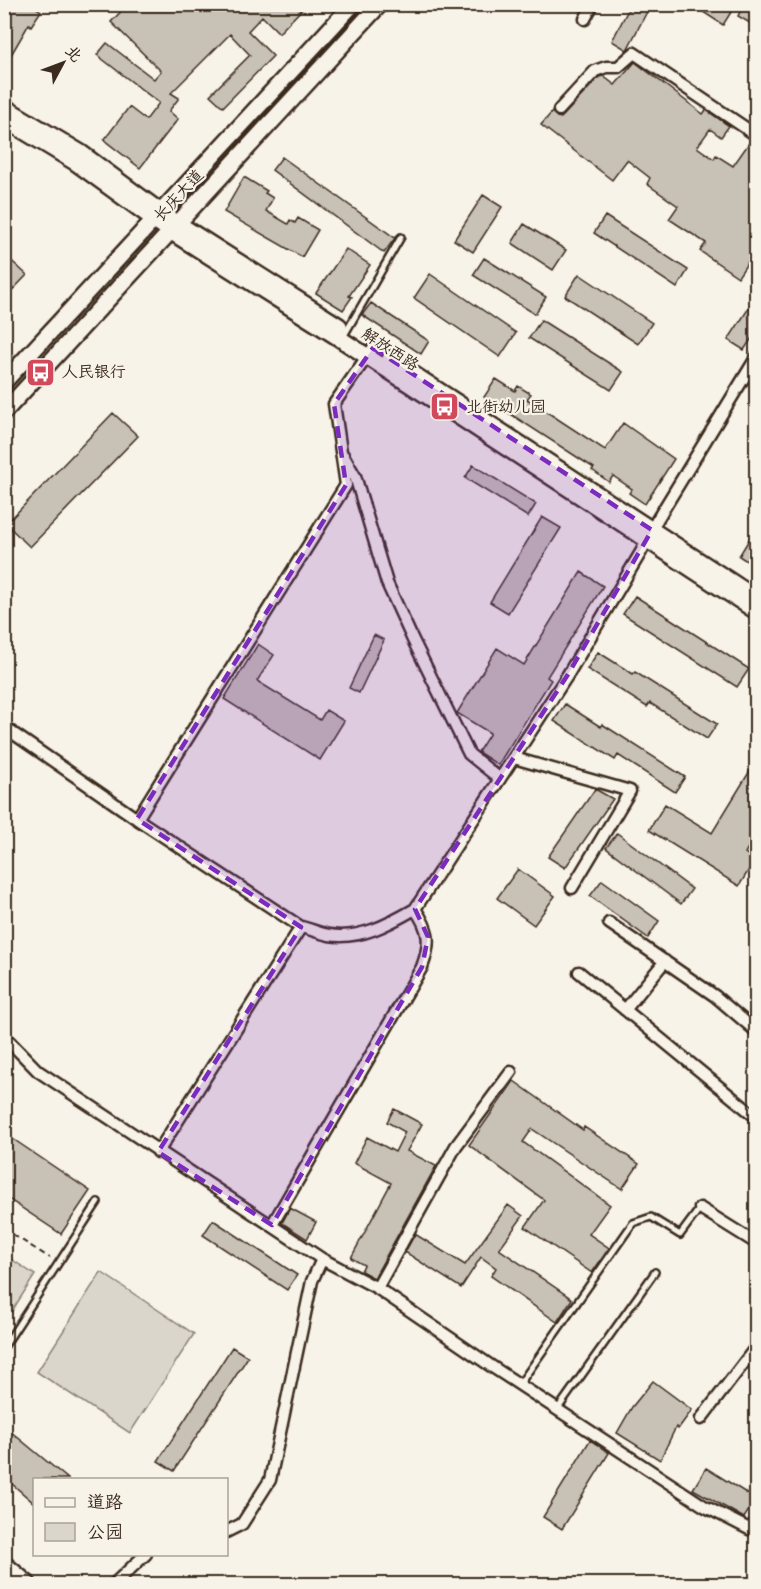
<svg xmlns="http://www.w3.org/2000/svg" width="761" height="1589" font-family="Kalam,'LXGW WenKai TC',sans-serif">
	<rect width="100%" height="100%" fill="#f7f3e8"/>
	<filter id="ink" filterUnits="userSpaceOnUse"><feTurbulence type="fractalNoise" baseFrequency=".0167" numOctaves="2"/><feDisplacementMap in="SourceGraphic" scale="12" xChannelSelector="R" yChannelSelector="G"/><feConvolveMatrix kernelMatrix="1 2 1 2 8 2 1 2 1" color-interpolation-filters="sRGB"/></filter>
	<g filter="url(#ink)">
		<path fill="#dbd6cb" stroke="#8b8074" stroke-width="1.5" d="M5,1255L35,1275L5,1322Z
			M101,1272L194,1334L130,1433L37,1372Z"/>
		<path fill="#c8c1b6" stroke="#3b2a1e" stroke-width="1.5" d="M4,4H31L41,11L31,26L29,24L4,67Z
			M128,4H307L279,33L262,16L248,31L273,56L223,107L210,95L250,55L230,34L171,93L179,98L169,111L178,119L140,168L104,140L129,107L146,120L159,103L97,55L107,43L154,79L161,71L111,22Z
			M631,4H651L627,50L612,41Z
			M691,4H727L733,9L723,25Z
			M744,4H756V18L753,25L738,16Z
			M635,62L703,114L706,110L729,126L721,137L710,129L697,147L714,159L716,155L733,166L749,143L756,148V250L738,277L700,251L706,243L669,219L678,206L647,184L650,178L627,160L612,180L541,125L552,112L557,117L561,118L564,115L599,77L603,76L615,85Z
			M282,157L395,238L384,253L272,170Z
			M244,177L267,191L265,193L273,198L266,211L288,224L290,220L295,223L298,218L318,230L302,257L224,212Z
			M483,195L502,207L473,252L454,240Z
			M605,216L688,270L677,288L594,233Z
			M524,224L566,250L553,270L512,243Z
			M346,249L370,265L349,296L352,297L343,310L316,293Z
			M4,254L27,275L4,299Z
			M484,258L546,297L535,314L473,275Z
			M430,274L516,333L500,357L414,298Z
			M579,274L652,323L638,344L565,296Z
			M756,297V332L744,350L728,340Z
			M371,303L429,341L421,354L362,315Z
			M541,320L623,372L611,390L529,338Z
			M496,379L515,391L518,386L531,394L527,399L605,450L623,423L674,459L645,504L629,493L632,489L613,476L609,482L592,470L594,468L484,397Z
			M113,413L138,436L30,547L6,524Z
			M473,465L536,504L528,517L465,478Z
			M542,517L561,528L508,613L490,602Z
			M756,528V567L739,556Z
			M581,572L603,586L547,677L551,680L498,765L478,752L490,733L457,713L497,648L524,665Z
			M635,596L749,669L737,687L623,614Z
			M374,635L384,640L359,693L349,688Z
			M258,644L274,655L257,681L320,720L326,710L344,721L320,760L224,699Z
			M598,652L633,674L635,672L717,724L707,739L650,703L647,707L587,669Z
			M565,704L601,727L602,724L685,777L675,792L618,755L615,760L554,721Z
			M756,761V834L745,853L755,860L739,886L649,830L665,804L712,833Z
			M595,789L613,799L565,868L548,857Z
			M617,833L692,889L681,904L606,848Z
			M518,869L555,896L534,925L497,898Z
			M602,880L659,921L648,938L590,896Z
			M514,1081L583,1130L584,1127L639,1164L622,1189L532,1129L523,1142L610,1205L589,1234L609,1248L592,1273L525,1227L544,1200L469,1145Z
			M394,1109L422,1124L407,1151L436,1166L374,1278L361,1271L364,1265L351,1258L391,1183L354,1163L367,1137L395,1152L405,1132L387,1122Z
			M10,1137L90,1191L61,1234L4,1196V1145Z
			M508,1205L523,1216L499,1249L572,1299L557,1322L491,1276L496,1268L481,1257L461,1288L405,1252L415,1234L465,1265Z
			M290,1208L316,1222L307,1239L282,1223Z
			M213,1220L297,1275L287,1290L203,1235Z
			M232,1347L248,1357L174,1471L158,1461Z
			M653,1381L692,1410L678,1429L676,1427L660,1460L617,1433L632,1407Z
			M4,1426L68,1479H34V1503L4,1477Z
			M590,1440L609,1453L562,1529L543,1517Z
			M706,1468L756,1499L744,1518L693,1489Z"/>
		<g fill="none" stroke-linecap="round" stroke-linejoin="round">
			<defs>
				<path id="lane" d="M342,339L401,237
					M4,1347L98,1202
					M519,1385L633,1223L651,1217L680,1235L700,1208
					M557,1410L655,1272"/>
				<path id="street" d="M585,19L593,4
					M559,110L595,71L606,67H618L634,53L756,135
					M343,455L355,476L387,583L412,638L469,754L500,779
					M4,727L137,819L301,927C310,929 319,933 329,935C360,940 389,924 415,909L567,676L641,552L657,520L756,358
					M514,758L630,791L572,888
					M137,819L346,485L334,404L373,348
					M609,923L715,996L756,1031
					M579,972L756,1117
					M625,1010L665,961
					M4,1036L38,1071L322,1259L377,1288L491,1366L704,1506L749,1529L756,1522
					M158,1152L301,927
					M700,1208L756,1243
					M272,1225L422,967C431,943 430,930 415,909
					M377,1288L456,1146L511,1072
					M701,1419L756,1347
					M226,1532L242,1524L270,1480L312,1281L322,1259
					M114,1584L146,1554"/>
				<path id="secondary" d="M4,107L81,153L166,216L339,326
					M4,119L75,162L170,231L336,336L756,611
					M390,359L756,598
					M4,382L353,4
					M4,412L380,4
					M4,1564L28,1584
					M4,1583L6,1584"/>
			</defs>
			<use href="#lane" stroke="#3b2a1e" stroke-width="10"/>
			<use href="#street" stroke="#3b2a1e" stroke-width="15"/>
			<use href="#secondary" stroke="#3b2a1e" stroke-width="20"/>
			<path stroke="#3b2a1e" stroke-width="2" stroke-dasharray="6 4.5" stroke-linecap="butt" d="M4,1229L50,1258"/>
			<use href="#lane" stroke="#f7f3e8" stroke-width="5"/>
			<use href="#street" stroke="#f7f3e8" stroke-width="10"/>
			<use href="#secondary" stroke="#f7f3e8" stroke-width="15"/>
		</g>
	</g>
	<path fill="#7b2cbf" fill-opacity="0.2" stroke="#7b2cbf" stroke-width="4.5" stroke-dasharray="12 8" stroke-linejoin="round" d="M373,348L652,530L567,676L415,909L428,937L422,967L272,1225L158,1152L301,927L137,819L346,485L334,404Z"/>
	<defs>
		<symbol id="bus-square" viewBox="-11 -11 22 22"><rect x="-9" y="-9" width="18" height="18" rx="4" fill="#d1495b" stroke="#f7f3e8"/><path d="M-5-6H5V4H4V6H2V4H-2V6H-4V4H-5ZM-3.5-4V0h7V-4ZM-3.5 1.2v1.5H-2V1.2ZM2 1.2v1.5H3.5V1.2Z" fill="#fff"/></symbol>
	</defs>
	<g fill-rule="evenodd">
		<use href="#bus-square" x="24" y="356" width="33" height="33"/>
		<use href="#bus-square" x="428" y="390" width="33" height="33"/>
	</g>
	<g text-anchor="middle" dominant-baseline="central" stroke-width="4.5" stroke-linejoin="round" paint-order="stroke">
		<g font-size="16" fill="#3b2a1e" stroke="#f7f3e8">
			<text transform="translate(179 196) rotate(-47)">长庆大道</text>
			<text transform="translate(390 350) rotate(33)">解放西路</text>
		</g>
		<g font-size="16" fill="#3b2a1e" stroke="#f7f3e8" text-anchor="start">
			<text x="62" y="372">人民银行</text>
			<text x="466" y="407">北街幼儿园</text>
		</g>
	</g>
	<rect width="761" height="1589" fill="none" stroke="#f7f3e8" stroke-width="24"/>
	<rect x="12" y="12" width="737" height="1565" fill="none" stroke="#3b2a1e" stroke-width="2" filter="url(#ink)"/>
	<rect x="33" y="1478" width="195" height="78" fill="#f7f3e8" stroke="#aca397" stroke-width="1.5"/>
	<rect x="45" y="1498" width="30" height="9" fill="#f7f3e8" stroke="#aca397" stroke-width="1.5"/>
	<text x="87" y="1508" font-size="18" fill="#3b2a1e">道路</text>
	<rect x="45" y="1523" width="30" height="18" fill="#dbd6cb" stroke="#aca397" stroke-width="1.5"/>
	<text x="87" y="1538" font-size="18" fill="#3b2a1e">公园</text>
	<g transform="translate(63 63) rotate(49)" stroke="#f7f3e8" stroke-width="4.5" paint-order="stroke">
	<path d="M0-4.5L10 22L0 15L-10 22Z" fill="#3b2a1e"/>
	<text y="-9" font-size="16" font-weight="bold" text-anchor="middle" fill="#3b2a1e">北</text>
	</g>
</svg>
